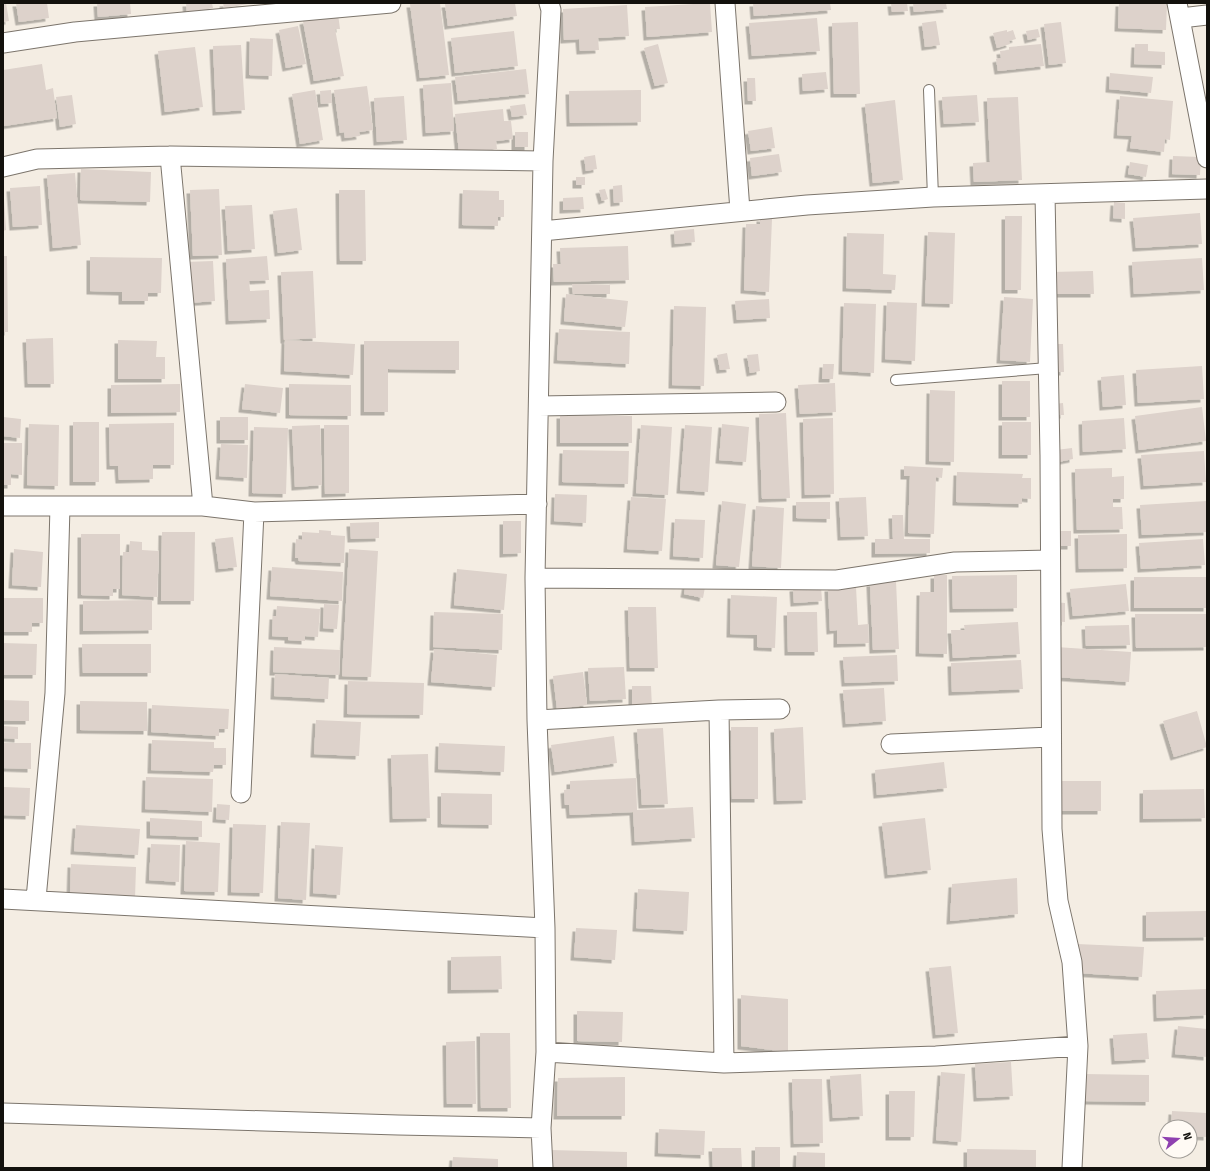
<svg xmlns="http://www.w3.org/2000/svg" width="1210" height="1171" font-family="'Fira Sans',sans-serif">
	<defs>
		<filter id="shadow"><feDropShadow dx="-3.5" dy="3.5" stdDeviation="0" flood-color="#0004"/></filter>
	</defs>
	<rect width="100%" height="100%" fill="#f4ede3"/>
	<path fill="#ddd2cb" filter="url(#shadow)" d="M3,3H6L9,21L3,22Z
		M16,3H47L49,18L19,22Z
		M97,3H130L131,14L98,17Z
		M186,3H212L213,8L187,13Z
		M223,3H248V4L224,8Z
		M440,3L449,75L420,78L410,4Z
		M515,3L517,16L448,26L445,4Z
		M710,3L712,32L647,37L645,7Z
		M753,3H830L831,10L754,16Z
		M891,3H907L908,11L892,12Z
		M913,3H946L947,9L914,12Z
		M1119,3H1167L1166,30L1118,28Z
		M627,5L629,36L598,38L599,50L580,51L579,39L564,40L563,9Z
		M338,14L340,29H335L344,76L314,81L303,21Z
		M817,18L820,51L752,56L749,23Z
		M936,21L940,45L925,47L922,23Z
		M858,22L860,94H834L832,23Z
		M1061,22L1066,63L1049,65L1044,24Z
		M298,26L306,64L286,68L279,30Z
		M1038,29L1040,37L1028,40L1026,31Z
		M1007,30V32L1013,30L1016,39L1009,41L1010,44L997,48L993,33Z
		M514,31L518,66L455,73L451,38Z
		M250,38L273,39L272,76L249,75Z
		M658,44L668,83L655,86L644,48Z
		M1041,44L1044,66L998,71L996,59L1001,58L1000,51L1009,50V47Z
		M1135,44H1148V51L1165,52V65L1134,64Z
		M241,45L245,110L216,112L213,46Z
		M195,47L203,107L165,112L158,51Z
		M42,64L46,90L53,88L57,118L4,126L3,70Z
		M526,69L529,94L458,101L455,77Z
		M826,72L828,89L803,91L802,74Z
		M1110,73L1153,77L1151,93L1109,89Z
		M747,78H755L756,101H748Z
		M451,83L454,131L426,133L423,85Z
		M367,86L373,130L359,132L360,136L345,138L344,132L340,133L334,90Z
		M315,90L323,140L300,144L292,94Z
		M331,90L332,103L321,104L320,91Z
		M641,90V122L570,123L569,91Z
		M72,95L76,124L60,127L56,97Z
		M977,95L979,122L944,124L942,97Z
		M404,96L407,140L377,142L374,98Z
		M1120,96L1173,101L1170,140L1165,139L1164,152L1130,148L1132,136L1117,135Z
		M1018,97L1022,180L974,182L973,163L990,162L987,98Z
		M895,100L903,180L873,183L865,104Z
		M525,104L527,115L512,117L510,106Z
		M503,109L504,121H511L513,139L496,141L497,149L459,153L455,114Z
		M772,127L775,148L751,151L748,131Z
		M515,132H528V147H515Z
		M779,154L782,172L752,176L750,158Z
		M595,155L597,169L586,171L584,157Z
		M1173,156L1201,157L1200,175L1172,174Z
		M1130,162L1148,165L1146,177L1128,174Z
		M81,169L151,172L150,202L80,200Z
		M75,173L81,245L53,248L47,175Z
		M576,177H585V185H576Z
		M622,185L623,202L614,203L613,186Z
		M40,186L42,225L13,227L10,188Z
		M219,189L222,255L193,256L190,190Z
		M605,189L608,199L602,201L599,190Z
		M339,190H365L366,261H340Z
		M463,190L499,191V200H504V217H498V226L462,225Z
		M583,197L584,209L563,210V198Z
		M3,198H4L6,230L3,231Z
		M1114,202L1125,203V219L1113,218Z
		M252,205L255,249L228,251L225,206Z
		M297,208L302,250L278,253L273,211Z
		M1200,213L1202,244L1136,248L1133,218Z
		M1005,216H1022L1021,290H1005Z
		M760,218L772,219L769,292L744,290L746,224H760Z
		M694,229L695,242L675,244L674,231Z
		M928,232L955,233L953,304L925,303Z
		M847,233L884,234L883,274L896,275L895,290L846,288Z
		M628,246L629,280L554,282L553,264H561L560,248Z
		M3,256H7L8,332H3Z
		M267,256L269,280L249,281L250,291L269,290L270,319L229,321L226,259Z
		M90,257L162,258L161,293H148V301H122V292L90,291Z
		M1202,258L1204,290L1134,294L1132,262Z
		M213,261L215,301L188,303L185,262Z
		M313,271L316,338L284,340L281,272Z
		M1093,271L1094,294H1052L1051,272Z
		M572,284L610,285V294H573Z
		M566,294L628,301L625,327L564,321Z
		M1004,297L1033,299L1030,362L1000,360Z
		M769,299L770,318L737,320L735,301Z
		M887,302L917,303L915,361L885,359Z
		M844,303L876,304L874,373L842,371Z
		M674,306L706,307L704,386L672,385Z
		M559,329L630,332L629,364L557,360Z
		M53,338L54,384H28L26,339Z
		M118,340L157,341L156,357H165V379H118Z
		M285,340L355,344L353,375L284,371Z
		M364,341H459V370L388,369V412H364Z
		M1050,344H1063L1064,372H1051Z
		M727,353L730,369L720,370L717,355Z
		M758,354L760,371L750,373L747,355Z
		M823,364H834L833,379H822Z
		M1202,366L1204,399L1138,403L1136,370Z
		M1124,375L1126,405L1103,407L1101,377Z
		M1002,381H1030V417H1002Z
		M835,383L836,412L800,414L798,385Z
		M180,384V412L111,413V385Z
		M245,384L283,388L280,413L242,409Z
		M289,384L351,385V416L289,415Z
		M930,390L955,391L954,462L929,461Z
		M1063,403L1064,415H1055L1054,404Z
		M1202,407L1206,441L1139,450L1135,416Z
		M786,413L790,498L762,499L759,414Z
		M560,415L632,416V443H560Z
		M3,417L21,419L20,438L3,436Z
		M220,417H248V440H220Z
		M833,418L834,494L805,495L803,419Z
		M1124,418L1126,449L1083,452L1082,421Z
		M73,422H99V482H73Z
		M1002,422H1031V455H1002Z
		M174,423V465H153V479L119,480L118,466H110L109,424Z
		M29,424L59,425L58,486L27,485Z
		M722,424L749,427L746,462L719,460Z
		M320,425L322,485L295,487L292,426Z
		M324,425H349V493L325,494Z
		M641,425L672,427L668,495L636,493Z
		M685,425L712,427L708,492L680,490Z
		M254,427L288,428L286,494L252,493Z
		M3,443H22V475L11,474V485H3Z
		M221,444L248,445L247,478L219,476Z
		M1072,448L1073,459L1058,462L1056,450Z
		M563,450L629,451L628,484L562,482Z
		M1204,451L1206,482L1144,486L1141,455Z
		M904,466L943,468L942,478L936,477L934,534L908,533L910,476H904Z
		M1112,468V477L1124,476V499H1113V507H1122L1123,529L1077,530L1075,469Z
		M957,472L1023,474L1022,478H1031V499L1022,498V504L956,502Z
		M555,494L587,495L586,523L554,521Z
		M631,497L666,499L662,551L627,549Z
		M866,497L868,536L841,537L839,498Z
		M722,501L746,504L739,567L716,565Z
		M1207,501V532L1142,535L1140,505Z
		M796,502H830V519L796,518Z
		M756,506L784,508L781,568L752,566Z
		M892,515H903L904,539H930V553L875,554V539H893Z
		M675,519L705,520L703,558L673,556Z
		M503,521H521V553L503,554Z
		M379,522V538L351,539L350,523Z
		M319,530L331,531V535L345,536L344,563L299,561L298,558H295L296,539L302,540V532L319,533Z
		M1056,531H1071V546H1056Z
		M162,532H195L194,601H161Z
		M81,534H120V589H113V596L81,595Z
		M1127,534V568L1079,569L1078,535Z
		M233,537L237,567L219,569L215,539Z
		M1203,539L1205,565L1141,569L1139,543Z
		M130,541L142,542V550L159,551L157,597L122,595L123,552H129Z
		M14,549L43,552L41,587L12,585Z
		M349,549L378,551L371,677L342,676Z
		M272,567L343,572L342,601L270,596Z
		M457,569L507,574L504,610L454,605Z
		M934,575H947V654L919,653L920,592H934Z
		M1017,575V608L953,609L952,576Z
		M1134,577H1207V608H1134Z
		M896,581L899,649L873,650L870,583Z
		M686,583L705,587L703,598L684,594Z
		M1126,584L1129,611L1073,616L1070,589Z
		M821,586L822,601L794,603L793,588Z
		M856,587L858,625L868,624L869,643L837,644V630L830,631L828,588Z
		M731,595L777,597L775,648L757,647V635L730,634Z
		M3,598H43V623H32V632H3Z
		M152,600V630L83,631V601Z
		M1054,602L1065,603V622L1053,621Z
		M324,604L339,605L337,629L323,628Z
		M277,606L320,609L318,637L305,636V641L288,640V637L272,636L273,616H276Z
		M628,607H656L658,668H630Z
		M434,612L503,614L502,650L433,647Z
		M787,612H817L818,652H788Z
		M1135,614H1207V647L1136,648Z
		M1018,622L1020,654L953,658L951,630H965L964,625Z
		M1129,625L1130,645L1086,646L1085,626Z
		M3,643L37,644L36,675H3Z
		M82,644H151V673H83Z
		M274,647L340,650L339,675L273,672Z
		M1056,647L1131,652L1129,682L1055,677Z
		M434,649L497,655L495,687L431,682Z
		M897,655L898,681L845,683L843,657Z
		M1021,660L1023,689L952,692L951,663Z
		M624,667L626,699L590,701L588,668Z
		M583,672L587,705L557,709L553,676Z
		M275,674L329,678L328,699L274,696Z
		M348,681L424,683L423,715L347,714Z
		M632,686H651L652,708H632Z
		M884,688L886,721L846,724L843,690Z
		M3,700L29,701V721H3Z
		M80,701L147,702V731L80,730Z
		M152,705L229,709L228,729H219V736L151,732Z
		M1197,711L1207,747L1174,757L1163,721Z
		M316,720L361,722L359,756L314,754Z
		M3,726L18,727V739L3,738Z
		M731,727H758V799H732Z
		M803,727L806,800L777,801L774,729Z
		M663,728L668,804L642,805L637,729Z
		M614,736L617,763L555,772L551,745Z
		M152,740L214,742V748H226V765H214L213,772L151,770Z
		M3,743H31V769L3,768Z
		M439,743L505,746L504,772L438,769Z
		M428,754L430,818L393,819L391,755Z
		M944,762L947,788L877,795L875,770Z
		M146,777L213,779L212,812L145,809Z
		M636,778L637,810L693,807L695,838L635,842L633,812L570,815L569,805H565L564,790L570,789V781Z
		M1062,781H1101V811H1062Z
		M3,787L30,788L29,816L3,815Z
		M1204,789L1205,818L1143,819V790Z
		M441,793L492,794V825L441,824Z
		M217,804L230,805L229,820L216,819Z
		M150,818L202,821V837L150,835Z
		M925,818L931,870L888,875L882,823Z
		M281,822L310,823L306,900L278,898Z
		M233,824L266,825L263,893L231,892Z
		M76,825L140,829L138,855L74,851Z
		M186,841L220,843L218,892L184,891Z
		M151,844L180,845L179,882L149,880Z
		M315,845L343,847L340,895L313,893Z
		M71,864L136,867L135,899L70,896Z
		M1017,878L1018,914L950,921L952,884Z
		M638,889L689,892L687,931L636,928Z
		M1207,911V937L1146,938V912Z
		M576,928L617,930L615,960L574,957Z
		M1077,944L1144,947L1142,977L1076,973Z
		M501,956L502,989L451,990V957Z
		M951,966L958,1033L936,1035L929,968Z
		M1207,989V1015L1157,1018L1156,991Z
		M741,995L788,999V1052L741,1046Z
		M577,1011L623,1012L622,1042L577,1041Z
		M1178,1026L1207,1029V1057L1175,1054Z
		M480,1033H510L511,1108H481Z
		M1147,1033L1149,1059L1115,1061L1113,1035Z
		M475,1041L476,1104H447L446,1042Z
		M1011,1062L1013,1096L977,1098L975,1064Z
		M941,1072L965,1074L961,1142L936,1140Z
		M861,1074L863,1116L833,1118L830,1076Z
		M1084,1074L1149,1075V1102L1084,1101Z
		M625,1077V1116H557L558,1078Z
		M792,1079H822L823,1143L794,1144Z
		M889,1091H915L914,1137H889Z
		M1172,1111L1207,1113V1137L1190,1136V1127H1171Z
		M659,1129L705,1131L704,1155L658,1153Z
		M755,1147H780V1168H755Z
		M712,1148H741L742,1168H713Z
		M967,1149L1036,1150V1168H967Z
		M550,1150L627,1152V1168H550Z
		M797,1152L825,1153V1168H796Z
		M453,1157L498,1159V1168H452Z"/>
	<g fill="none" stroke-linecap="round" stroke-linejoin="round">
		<defs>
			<path id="lane" d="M929,90L933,197
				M896,380L1048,368"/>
			<path id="street" d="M725,3L740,211
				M1177,3L1207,158
				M1181,18L1207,15
				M3,43L75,32L391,3
				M170,156L203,506
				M3,167L37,159L170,156L543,161
				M1045,194L1050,455L1052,829L1058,901L1072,962L1078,1046L1072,1168
				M542,231L807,205L933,197L1207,189
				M539,406L776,402
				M3,506H203L254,512L537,504
				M535,578L837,580L955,562L1050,560
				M719,710L724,1063
				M537,720L719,710L780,709
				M891,744L1051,737
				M241,793L254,512
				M3,899L545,928
				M36,899L55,693L60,506
				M546,1052L724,1063L936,1056L1078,1046
				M3,1113L398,1125L541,1128
				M543,1168L541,1128L546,1052L545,928L537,720L535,578L543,161L551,10L549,3"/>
		</defs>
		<use href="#lane" stroke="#7c756c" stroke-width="12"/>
		<use href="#street" stroke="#7c756c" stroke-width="21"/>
		<use href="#lane" stroke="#fff" stroke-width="10"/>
		<use href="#street" stroke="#fff" stroke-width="19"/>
	</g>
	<rect width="1210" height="1171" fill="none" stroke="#13110d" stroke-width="8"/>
	<g transform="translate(1178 1139) rotate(73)"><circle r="19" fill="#fffaf4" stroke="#a19d98"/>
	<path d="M0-3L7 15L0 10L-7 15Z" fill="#8f40b0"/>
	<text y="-6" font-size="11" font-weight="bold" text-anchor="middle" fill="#13110d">N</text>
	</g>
</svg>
